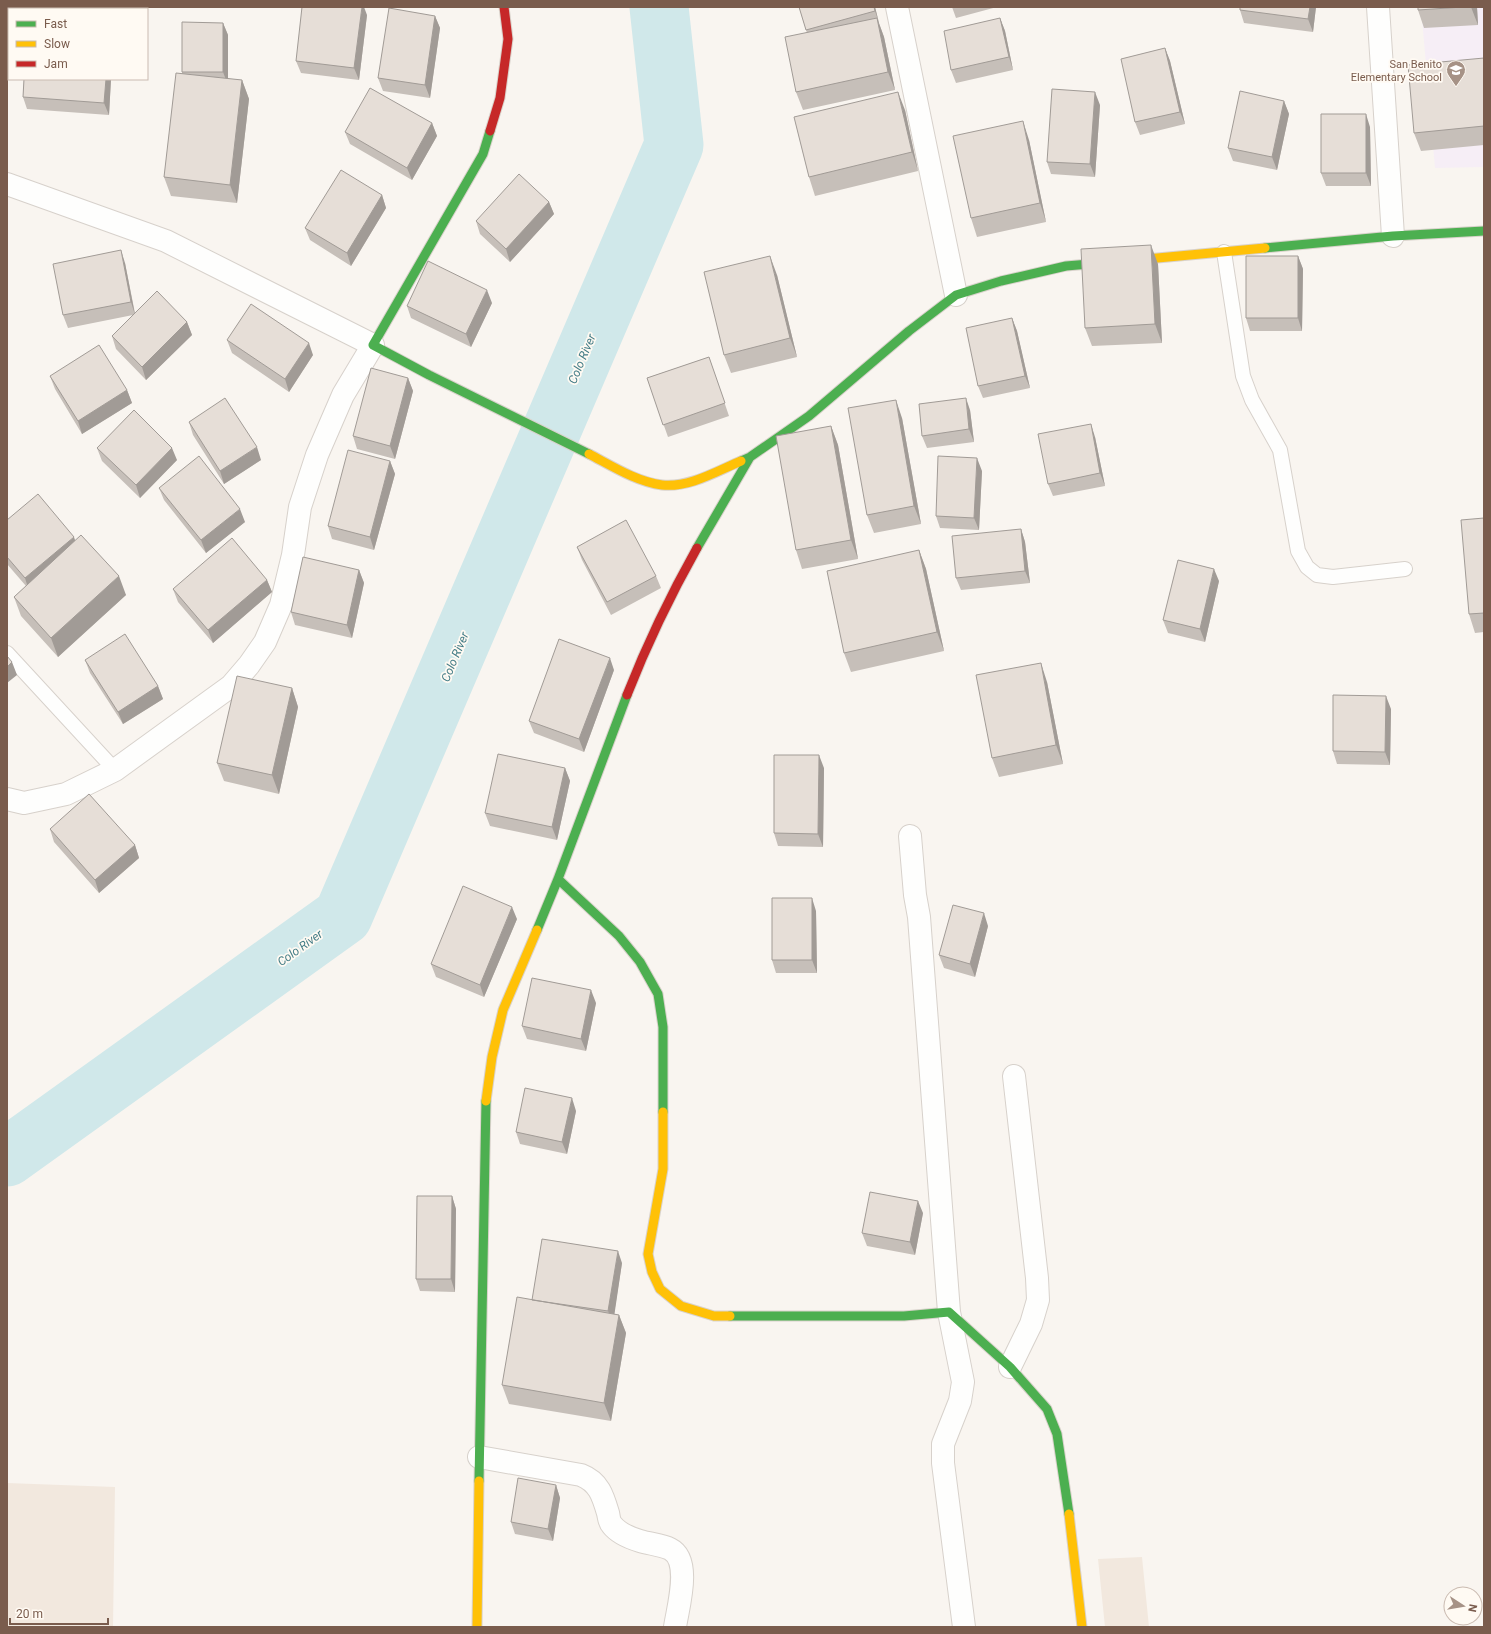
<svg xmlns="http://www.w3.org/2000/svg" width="1491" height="1634" font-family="Roboto,sans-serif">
	<rect width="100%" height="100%" fill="#f9f5f0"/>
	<path fill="#f2e8de" d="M7,1483L115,1487L113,1627H7Z
		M1142,1557L1149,1627H1105L1098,1559Z"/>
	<path fill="#f6eef6" d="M1421,7H1484V167L1435,168Z"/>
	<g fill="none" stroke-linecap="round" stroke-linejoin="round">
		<path stroke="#d0e8ea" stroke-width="59" d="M7,1157L343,916L674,145L659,7"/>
		<defs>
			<path id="lane" d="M1224,252L1243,376L1252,400L1280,450L1298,551L1307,567L1317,575L1333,577L1405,569
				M7,653L115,770"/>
			<path id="street" d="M897,7L956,295
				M1378,7L1393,236
				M7,184L166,241L373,345L343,395L317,455L300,507L293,555L281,605L265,642L249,665L231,686L115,770L66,794L24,803L7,799
				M910,836L915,895L919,917L949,1312L963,1382L960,1401L943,1444V1463L964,1627
				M1010,1367L1031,1324L1038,1300L1037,1278L1014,1076
				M479,1457L581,1475C599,1482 603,1496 608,1513C609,1517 609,1522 612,1525C619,1534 630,1538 640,1541C650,1544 662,1545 670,1549C692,1560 678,1607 675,1627"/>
			<path id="fast" d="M490,131L483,154L373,345L429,375L589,454
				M1265,248L1393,236L1484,231
				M741,461L750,457L809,416L909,331L956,295L1001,281L1066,266L1136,260
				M697,548L750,457
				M558,879L619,936L640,962L658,994L663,1027V1112
				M537,930L558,879L627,695
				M730,1316H904L949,1312L1010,1367L1047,1409L1057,1434L1069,1514
				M479,1481L486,1101"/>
			<path id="slow" d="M1136,260L1265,248
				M589,454C612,466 637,482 662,485C689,488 717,471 741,461
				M486,1101L492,1057L503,1010L537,930
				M663,1112V1169L648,1254L652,1272L660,1289L681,1306L714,1316H730
				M1069,1514L1082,1627
				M477,1627L479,1481"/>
			<path id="jam" d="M490,131L500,98L508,39L504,7
				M627,695C647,644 670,596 697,548"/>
		</defs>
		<use href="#lane" stroke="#d7d1cb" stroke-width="16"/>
		<use href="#street" stroke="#d7d1cb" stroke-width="24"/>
		<use href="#fast" stroke="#d9d2cb" stroke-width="11"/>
		<use href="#slow" stroke="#d9d2cb" stroke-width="11"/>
		<use href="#jam" stroke="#d9d2cb" stroke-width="11"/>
		<use href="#lane" stroke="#fefefd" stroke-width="14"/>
		<use href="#street" stroke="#fefefd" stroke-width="22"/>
		<use href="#fast" stroke="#4caf50" stroke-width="9"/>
		<use href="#slow" stroke="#ffc107" stroke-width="9"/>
		<use href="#jam" stroke="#c62828" stroke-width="9"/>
	</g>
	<path fill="#c6bfb9" d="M799,7H875L879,23L884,37L895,90L803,110L796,92L807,33Z
		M952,7H997L956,18Z
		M1316,7L1313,32L1244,23L1240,10Z
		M1418,7H1477L1478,25L1424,28L1418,10Z
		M367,15L359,80L301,73L296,61Z
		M435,16L440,28L430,98L383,91L378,78Z
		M1000,18L1005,31L1013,70L956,83L951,70Z
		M223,23L228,35V79L242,80L249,99L237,203L171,196L164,177L182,73V72Z
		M1165,48L1170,61L1185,124L1140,135L1135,122Z
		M1484,58V145L1421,151L1414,133Z
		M24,79H111L109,115L27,109L23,97Z
		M1284,101L1289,114L1277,170L1233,161L1228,148Z
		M1100,105L1095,177L1051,174L1047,162Z
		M905,110L918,171L815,196L809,177Z
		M432,123L437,136L412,180L350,144L345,132Z
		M1370,127L1371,186H1326L1321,173Z
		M1029,140L1046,222L977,237L971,218Z
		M382,195L386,208L351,266L310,240L305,228Z
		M549,202L554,214L510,262L480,234L476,221Z
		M1298,256L1303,269L1302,331H1250L1246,318Z
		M125,263L135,313L187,322L192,335L146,380L116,349L112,336L133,315L68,328L63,315Z
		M1158,264L1162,343L1092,346L1085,328Z
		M777,275L797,357L731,373L724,355Z
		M492,303L471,347L411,318L407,306Z
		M1012,318L1017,331L1030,388L983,398L978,386Z
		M227,340L313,355L289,392L232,353Z
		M709,357L729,416L668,437L647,378Z
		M50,376L127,390L132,403L82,434L55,389Z
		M408,378L413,391L395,459L357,449L353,436Z
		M970,410L974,442L927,448L922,436Z
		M902,418L921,524L874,533L867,515Z
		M189,422L261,460L224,484L193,435Z
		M831,426L838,445L858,559L802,569L796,550Z
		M1095,437L1105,486L1053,496L1048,484Z
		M97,448L177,460L140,498L102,461Z
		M390,461L395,474L374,550L332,539L328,526Z
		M982,471L979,530L940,528L936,516Z
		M159,488L245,522L206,553L164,500Z
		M1484,518V632L1475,633L1469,614Z
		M7,520L75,541L126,595L58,657L21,616L14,597L26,586L7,564Z
		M1021,529L1025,542L1030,583L961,590L956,578Z
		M577,547L656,576L661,588L611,615L582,560Z
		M919,550L926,569L944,651L851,672L844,653Z
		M359,570L364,583L352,638L295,625L291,612Z
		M267,580L272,592L213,643L178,602L173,589Z
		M1219,581L1205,642L1168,633L1163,620Z
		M85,660L158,686L163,699L123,724L90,673Z
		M614,670L584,752L534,733L529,721Z
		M1047,682L1063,764L999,777L992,758Z
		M292,688L298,707L279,794L224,781L217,763Z
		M1391,709L1390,765L1337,764L1333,751Z
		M565,768L570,781L557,840L490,826L485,813Z
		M824,768L823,847L778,846L774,833Z
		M50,829L135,845L139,858L99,893L54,842Z
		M816,911L817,973H776L772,960Z
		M517,919L484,997L436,977L431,964Z
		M988,926L975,977L944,968L939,955Z
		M596,1003L586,1051L527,1039L522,1026Z
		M576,1111L567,1154L520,1144L516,1132Z
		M452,1196L456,1209L455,1292L420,1291L416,1279Z
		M923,1213L915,1255L867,1246L862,1233Z
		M622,1263L614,1314L619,1315L626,1333L611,1421L509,1404L502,1385L532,1300Z
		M556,1485L560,1498L553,1541L515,1534L511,1522Z"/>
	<path fill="#a19b96" d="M362,7H364L367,15L359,80L354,68Z
		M874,7H875L879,23L875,11Z
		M1310,7H1316L1313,32L1308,19Z
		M1471,7H1477L1478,25Z
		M435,16L440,28L430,98L425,85Z
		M877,18L884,37L895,90L888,72Z
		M1000,18L1005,31L1013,70L1009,57Z
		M223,23L228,35V85L223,72Z
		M1165,48L1170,61L1185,124L1180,112Z
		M106,79H111L109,115L104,103Z
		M242,80L249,99L237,203L230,185Z
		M898,92L905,110L918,171L912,152Z
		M1095,92L1100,105L1095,177L1090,164Z
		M1284,101L1289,114L1277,170L1272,157Z
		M1366,114L1370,127L1371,186L1366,173Z
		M1023,121L1029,140L1046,222L1040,203Z
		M432,123L437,136L412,180L407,168Z
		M382,195L386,208L351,266L347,253Z
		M549,202L554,214L510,262L506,249Z
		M1151,245L1158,264L1162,343L1155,324Z
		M121,250L125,263L135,315L131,302Z
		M770,256L777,275L797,357L790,338Z
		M1298,256L1303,269L1302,331L1298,318Z
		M487,290L492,303L471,347L466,334Z
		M1012,318L1017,331L1030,388L1025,376Z
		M187,322L192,335L146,380L142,367Z
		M309,343L313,355L289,392L285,379Z
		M408,378L413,391L395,459L390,446Z
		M127,390L132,403L82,434L78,421Z
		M966,398L970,410L974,442L969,429Z
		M896,400L902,418L921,524L914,506Z
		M1091,424L1095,437L1105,486L1100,473Z
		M831,426L838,445L858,559L851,540Z
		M257,447L261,460L224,484L220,471Z
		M172,448L177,460L140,498L136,485Z
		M977,458L982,471L979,530L974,518Z
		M390,461L395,474L374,550L370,537Z
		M240,509L245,522L206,553L201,540Z
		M1021,529L1025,542L1030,583L1025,571Z
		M74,537L78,549L29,591L25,578Z
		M919,550L926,569L944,651L937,632Z
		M1214,569L1219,581L1205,642L1200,629Z
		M359,570L364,583L352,638L347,625Z
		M119,576L126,595L58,657L51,638Z
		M267,580L272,592L213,643L208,630Z
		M610,658L614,670L584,752L579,739Z
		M12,662L17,675L7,683V667Z
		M1041,663L1047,682L1063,764L1056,745Z
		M158,686L163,699L123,724L118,712Z
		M292,688L298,707L279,794L272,775Z
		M1386,696L1391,709L1390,765L1385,752Z
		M819,755L824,768L823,847L818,834Z
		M565,768L570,781L557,840L552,827Z
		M135,845L139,858L99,893L95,880Z
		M812,898L816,911L817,973L812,960Z
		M512,907L517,919L484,997L480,985Z
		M984,913L988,926L975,977L970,964Z
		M591,990L596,1003L586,1051L581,1039Z
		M572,1098L576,1111L567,1154L562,1142Z
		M452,1196L456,1209L455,1292L451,1279Z
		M918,1201L923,1213L915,1255L910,1242Z
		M618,1251L622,1263L613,1324L608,1311Z
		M619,1315L626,1333L611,1421L604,1403Z
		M556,1485L560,1498L553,1541L548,1529Z"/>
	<path fill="#e6ded7" stroke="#a19b96" d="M302,7H362L354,68L296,61Z
		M799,7H874L875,11L806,30Z
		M1240,7H1310L1308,19L1240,10Z
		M1418,7H1463L1418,10Z
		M389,8L435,16L425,85L378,78Z
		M877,18L888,72L796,92L785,37Z
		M1000,18L1009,57L951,70L944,31Z
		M182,22L223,23V72H182Z
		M1165,48L1180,112L1135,122L1121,59Z
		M1484,58V126L1414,133L1408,65Z
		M176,73L242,80L230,185L164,177Z
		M24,79H106L104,103L23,97Z
		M370,88L432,123L407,168L345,132Z
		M1052,89L1095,92L1090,164L1047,162Z
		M1240,91L1284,101L1272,157L1228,148Z
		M898,92L912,152L809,177L794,117Z
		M1321,114H1366V173H1321Z
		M1023,121L1040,203L971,218L953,136Z
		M341,170L382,195L347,253L305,228Z
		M519,174L549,202L506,249L476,221Z
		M1151,245L1155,324L1085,328L1081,249Z
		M121,250L131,302L63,315L53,264Z
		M770,256L790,338L724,355L704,272Z
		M1246,256H1298V318H1246Z
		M428,261L487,290L466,334L407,306Z
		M157,291L187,322L142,367L112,336Z
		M251,304L309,343L285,379L227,340Z
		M1012,318L1025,376L978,386L966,328Z
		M99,345L127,390L78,421L50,376Z
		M709,357L725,403L663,425L647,378Z
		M371,368L408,378L390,446L353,436Z
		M225,398L257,447L220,471L189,422Z
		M966,398L969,429L922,436L919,404Z
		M896,400L914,506L867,515L848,408Z
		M134,410L172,448L136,485L97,448Z
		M1091,424L1100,473L1048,484L1038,434Z
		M831,426L851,540L796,550L776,436Z
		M348,450L390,461L370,537L328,526Z
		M199,456L240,509L201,540L159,488Z
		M938,456L977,458L974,518L936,516Z
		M38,494L74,537L25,578L7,557V520Z
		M1484,518V613L1469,614L1461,520Z
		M626,520L656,576L607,602L577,547Z
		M1021,529L1025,571L956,578L952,536Z
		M81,535L119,576L51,638L14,597Z
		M232,538L267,580L208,630L173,589Z
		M919,550L937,632L844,653L827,571Z
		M303,557L359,570L347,625L291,612Z
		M1178,560L1214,569L1200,629L1163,620Z
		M125,634L158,686L118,712L85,660Z
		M559,639L610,658L579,739L529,721Z
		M7,656L12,662L7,667Z
		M1041,663L1056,745L992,758L976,675Z
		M237,676L292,688L272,775L217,763Z
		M1333,695L1386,696L1385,752L1333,751Z
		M498,754L565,768L552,827L485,813Z
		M774,755H819L818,834L774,833Z
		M89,794L135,845L95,880L50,829Z
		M463,886L512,907L480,985L431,964Z
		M772,898H812V960H772Z
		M953,905L984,913L970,964L939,955Z
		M532,978L591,990L581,1039L522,1026Z
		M525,1088L572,1098L562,1142L516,1132Z
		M870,1192L918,1201L910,1242L862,1233Z
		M417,1196H452L451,1279H416Z
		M542,1239L618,1251L608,1311L532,1300Z
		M517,1297L619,1315L604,1403L502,1385Z
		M518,1478L556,1485L548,1529L511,1522Z"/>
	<defs>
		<symbol id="school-pin" viewBox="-11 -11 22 30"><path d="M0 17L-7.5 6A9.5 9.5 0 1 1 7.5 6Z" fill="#a69286" stroke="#fffaf3"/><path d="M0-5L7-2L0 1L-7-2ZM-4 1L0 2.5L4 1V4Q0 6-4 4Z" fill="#fff"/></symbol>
	</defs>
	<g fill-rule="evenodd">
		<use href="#school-pin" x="1445" y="59" width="22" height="30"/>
	</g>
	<g text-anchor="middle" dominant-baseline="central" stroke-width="3.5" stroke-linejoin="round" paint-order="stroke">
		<g font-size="11" fill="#7a5c4d" stroke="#fffaf3" text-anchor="end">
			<text x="1442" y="64">San Benito<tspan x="1442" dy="13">Elementary School</tspan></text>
		</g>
		<g font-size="12" font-style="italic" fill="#437c86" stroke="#fffaf3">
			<text transform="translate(582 359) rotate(-67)">Colo River</text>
			<text transform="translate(455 657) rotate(-67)">Colo River</text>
			<text transform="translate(300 948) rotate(-36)">Colo River</text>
		</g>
	</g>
	<rect width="1491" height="1634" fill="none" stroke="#7a5c4d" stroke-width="16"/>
	<rect x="8" y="8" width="140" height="72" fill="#fffaf3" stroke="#cabbb1"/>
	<rect x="16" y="21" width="20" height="6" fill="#4caf50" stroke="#cabbb1"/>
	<text x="44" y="28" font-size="12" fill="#7a5c4d">Fast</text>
	<rect x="16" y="41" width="20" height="6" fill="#ffc107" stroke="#cabbb1"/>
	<text x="44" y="48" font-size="12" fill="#7a5c4d">Slow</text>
	<rect x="16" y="61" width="20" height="6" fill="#c62828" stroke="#cabbb1"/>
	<text x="44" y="68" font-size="12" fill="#7a5c4d">Jam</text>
	<g transform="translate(1463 1606) rotate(102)"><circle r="19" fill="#fffaf3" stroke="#cabbb1"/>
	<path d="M0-3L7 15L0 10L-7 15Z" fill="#a69286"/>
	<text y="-6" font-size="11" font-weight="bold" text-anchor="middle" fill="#7a5c4d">N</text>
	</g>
	<path d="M10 1618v6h98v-6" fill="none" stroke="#7a5c4d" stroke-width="2"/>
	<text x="16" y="1618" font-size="12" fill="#7a5c4d" stroke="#fffaf3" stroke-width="3" paint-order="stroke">20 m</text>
</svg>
